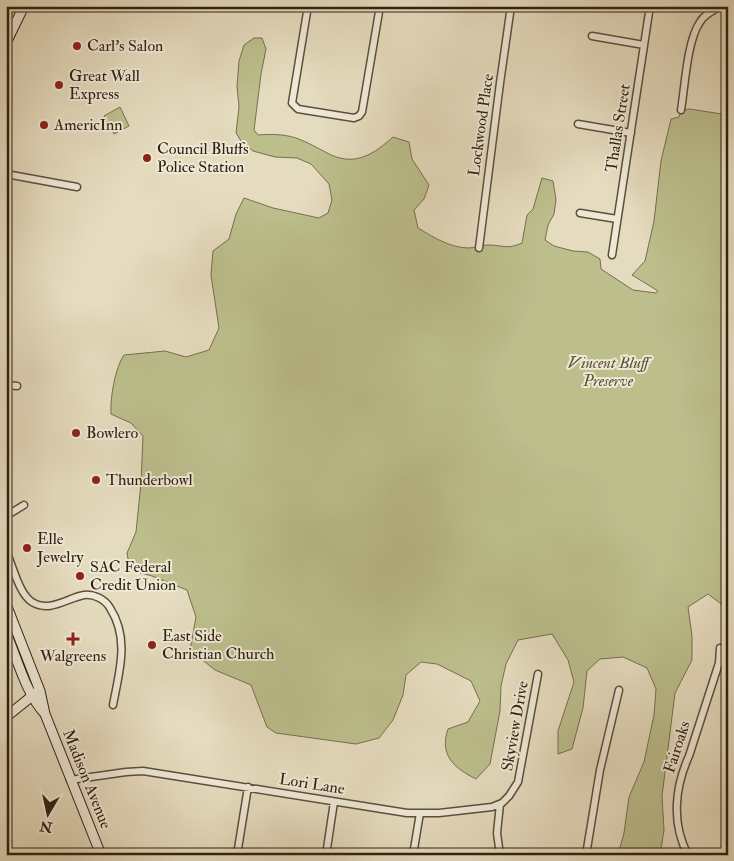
<svg xmlns="http://www.w3.org/2000/svg" width="734" height="861" font-family="'IM FELL Double Pica',serif">
	<rect width="100%" height="100%" fill="#e5dbbe"/>
	<filter id="stains"><feTurbulence type="fractalNoise" baseFrequency=".004" numOctaves="4"/><feColorMatrix values="0 0 0 0 .2 0 0 0 0 .09 0 0 0 0 .02 0 0 0 .5 -.17"/></filter>
	<radialGradient id="worn" r=".72"><stop offset=".6" stop-color="#630" stop-opacity="0"/><stop offset="1" stop-color="#630" stop-opacity=".3"/></radialGradient>
	<path fill="#bcbe8c" stroke="#766f4f" d="M254,38H262L266,49L261,74L254,130L258,135C270,134 284,134 296,138C308,142 319,149 331,155C356,166 374,154 393,137L409,142L412,159L429,185L424,199L414,210L418,228C433,237 450,248 469,248C475,248 482,245 488,245C504,245 506,250 522,243L527,215L533,209L542,178L553,181L556,200L554,214L548,225L545,240L554,246L573,251L588,252L600,259L601,269L633,290L656,293L658,291L632,275L645,261L654,221L661,161L671,119L679,117L681,110L690,109L728,115V609L708,594L688,607L692,636V660L675,693L662,796L664,830L661,849L656,855H618L624,833L629,797L644,762L654,715L656,689L647,668L623,657L600,659L587,671L583,708L572,749L558,754V731L574,682L568,660L552,634L518,640L506,664L501,686L500,711L490,764L476,779C454,768 439,755 448,729L468,722L480,701L471,681L437,664L421,662L406,675L403,695L393,720L379,738L356,744L276,733L267,727L251,685L215,670L190,650L196,617L187,590L152,576L130,570L127,553L136,532L141,483L143,436L131,423L111,414C110,398 115,368 124,355L165,351L186,357L209,350L219,328L211,275L213,251L229,239L236,214L244,198L273,208L319,218L328,213L332,200L329,184L311,164L297,158L275,157L253,151L241,141L236,133L239,107L237,86L239,61L244,45Z
		M120,107L129,126L114,134L104,116Z
		M728,748V790L723,791Z"/>
	<g fill="none" stroke-linecap="round" stroke-linejoin="round">
		<defs>
			<path id="street" d="M308,6L292,103L298,109L354,118L359,116L362,112L380,6
				M592,36L644,45
				M681,110C685,86 687,41 700,22C705,14 713,10 722,6
				M578,124L631,133
				M6,174L77,187
				M580,213L617,219
				M479,248L500,83L511,6
				M612,255L650,6
				M6,385L17,386
				M6,516L24,505
				M6,551C13,566 19,594 32,602C50,613 67,598 84,595C94,594 105,599 110,608C130,639 119,672 113,705
				M6,629L10,627L13,622
				M70,780L126,772L143,771L407,813H439L492,807L502,803L509,796L518,782L538,674
				M500,804L497,833L500,855
				M237,855L248,787
				M326,855L334,802
				M413,855L420,813
				M586,855L600,770L619,690
				M688,855C671,823 675,787 689,756L719,663L720,648"/>
			<path id="secondary" d="M6,43L24,6
				M6,604L40,691L45,714L101,855
				M6,633C18,660 25,692 45,714
				M6,717L37,692"/>
		</defs>
		<use href="#street" stroke="#5c4f3d" stroke-width="9"/>
		<use href="#secondary" stroke="#2f2012" stroke-width="11"/>
		<use href="#street" stroke="#eee8d5" stroke-width="6"/>
		<use href="#secondary" stroke="#eee8d5" stroke-width="9"/>
	</g>
	<g fill="#8f2418" stroke="#eee8d5" stroke-width="2">
		<circle cx="77" cy="46" r="5"/>
		<circle cx="59" cy="85" r="5"/>
		<circle cx="44" cy="125" r="5"/>
		<circle cx="147" cy="158" r="5"/>
		<circle cx="76" cy="433" r="5"/>
		<circle cx="96" cy="480" r="5"/>
		<circle cx="27" cy="548" r="5"/>
		<circle cx="80" cy="576" r="5"/>
		<path d="M70.5 631.5h5v5h5v5h-5v5h-5v-5h-5v-5h5z"/>
		<circle cx="152" cy="645" r="5"/>
	</g>
	<g text-anchor="middle" dominant-baseline="central" stroke-width="4" stroke-linejoin="round" paint-order="stroke">
		<g font-size="16" fill="#2f2012" stroke="#eee8d5" text-anchor="start">
			<text x="87" y="46">Carl's Salon</text>
			<text x="69" y="76">Great Wall<tspan x="69" dy="18">Express</tspan></text>
			<text x="54" y="125">AmericInn</text>
			<text x="157" y="149">Council Bluffs<tspan x="157" dy="18">Police Station</tspan></text>
			<text x="86" y="433">Bowlero</text>
			<text x="106" y="480">Thunderbowl</text>
			<text x="37" y="539">Elle<tspan x="37" dy="18">Jewelry</tspan></text>
			<text x="90" y="567">SAC Federal<tspan x="90" dy="18">Credit Union</tspan></text>
			<text x="162" y="636">East Side<tspan x="162" dy="18">Christian Church</tspan></text>
			<text x="73" y="656" text-anchor="middle">Walgreens</text>
		</g>
		<g font-size="16" fill="#2f2012" stroke="#eee8d5">
			<text transform="translate(481 125) rotate(-82)">Lockwood Place</text>
			<text transform="translate(618 128) rotate(-81)">Thallas Street</text>
			<text transform="translate(515 726) rotate(-80)">Skyview Drive</text>
			<text transform="translate(677 747) rotate(-72)">Fairoaks</text>
			<text transform="translate(87 779) rotate(68)">Madison Avenue</text>
			<text transform="translate(312 784) rotate(9)">Lori Lane</text>
		</g>
		<g font-size="16" font-style="italic" fill="#594f37" stroke="#eee8d5">
			<text x="608" y="363">Vincent Bluff<tspan x="608" dy="18">Preserve</tspan></text>
		</g>
	</g>
	<rect width="734" height="861" fill="none" stroke="#e5dbbe" stroke-width="25"/>
	<rect x="8" y="8" width="719" height="846" fill="none" stroke="#2f2012" stroke-width="2.5"/>
	<rect x="12" y="12" width="709" height="836" fill="none" stroke="#2f2012"/>
	<g transform="translate(48 814) rotate(189)" stroke="#eee8d5" stroke-width="4" paint-order="stroke">
	<path d="M0-4L9 19L0 12L-9 19Z" fill="#2f2012"/>
	<text y="-8" font-size="14" font-weight="bold" text-anchor="middle" fill="#2f2012">N</text>
	</g>
	<rect width="100%" height="100%" filter="url(#stains)"/>
	<rect width="100%" height="100%" fill="url(#worn)"/>
</svg>
